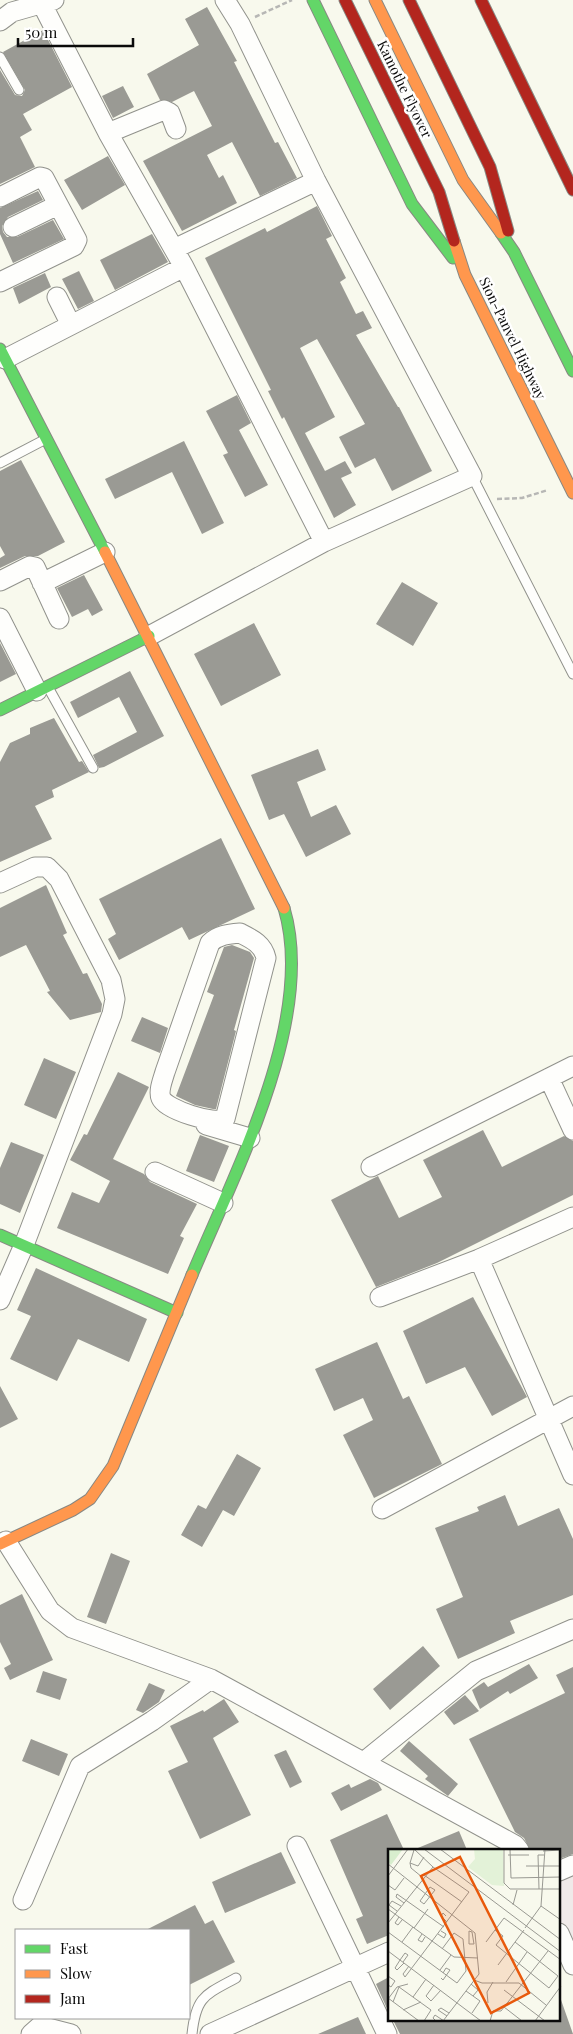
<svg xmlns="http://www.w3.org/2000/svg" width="573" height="2034" font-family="'Playfair Display',serif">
	<rect width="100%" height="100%" fill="#f8f9ed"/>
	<path fill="#f0eae9" d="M573,1872V1972L559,1939V1877Z"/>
	<path fill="#9a9a94" d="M207,7L237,61L234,62L275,143L278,142L297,178L260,196L232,142L207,155L219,178L223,175L237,203L182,231L143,161L212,126L194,91L172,102L160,100L147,74L199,45L185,19Z
		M43,30L72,87L23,114L32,130L20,137L35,167L0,184V70L15,95L22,96L25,90L3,52Z
		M123,86L134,107L113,118L102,96Z
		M108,156L125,185L82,210L64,180Z
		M38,191L43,200L8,217L2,226L3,232L7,237H17L53,220L64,239L13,263L0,234V208Z
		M317,206L332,236L326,239L346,278L340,282L356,314L363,311L372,328L356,335L398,407H399L432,471L392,491L375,458L355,468L339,437L365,424L317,339L300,348L335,417L305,433L325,471L345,461L352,473L341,478L356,505L334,518L284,417L282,419L268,391L271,390L205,258L265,228L267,232Z
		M152,234L168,262L115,290L100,260Z
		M79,271L94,301L78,309L62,279Z
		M45,273L51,287L19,304L13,288Z
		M237,395L251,423L239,430L268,485L245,497L223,455L228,453L206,411Z
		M184,441L224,523L202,534L172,472L115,499L105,479Z
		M21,460L65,542L38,556H25L0,568V558L5,555L0,546V471Z
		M84,575L103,610L92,616L88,609L72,617L57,588Z
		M402,582L438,603L413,646L376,624Z
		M254,623L281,675L221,706L194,654Z
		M0,643L16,674L0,682Z
		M130,671L164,736L104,767L99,768L93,755L137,732L119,697L78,718L70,702Z
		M54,718L79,762L82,761L89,772L52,790L54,797L35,806L52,839L0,862V762L10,743L30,734V728Z
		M318,749L326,770L297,782L311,817L336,805L351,834L306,857L284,814L269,820L251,775Z
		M221,838L255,909L189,940L182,927L119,960L108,939L116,934L99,899Z
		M46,885L67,933L63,935L83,974L87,973L102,1004L101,1012L70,1020L47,992L50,991L26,945L0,957V908Z
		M232,945L250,952L254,958L234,1030L236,1031L216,1109H213L195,1105L176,1096L214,995L207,992L224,947Z
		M142,1017L168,1028L160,1053L131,1041Z
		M44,1058L76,1072L56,1119L24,1105Z
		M118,1072L149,1087L113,1159L144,1174L150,1182L197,1204L180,1236L184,1238L168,1274L57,1228L72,1192L99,1203L110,1181L70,1160L84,1134L87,1135Z
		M483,1130L502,1167L564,1136L573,1141V1195L437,1263L376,1287L331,1200L378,1176L399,1218L442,1197L423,1160Z
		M200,1135L229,1146L214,1182L186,1171Z
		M11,1142L44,1155L20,1213L0,1204V1168Z
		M36,1268L147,1319L129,1362L78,1339L57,1381L10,1359L31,1316L17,1310Z
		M473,1297L527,1397L492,1416L465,1367L426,1384L403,1331Z
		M377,1342L403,1399L409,1396L442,1464L374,1498L343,1435L373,1420L363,1398L334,1411L315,1369Z
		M0,1386L18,1419L0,1428Z
		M237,1454L261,1468L234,1516L223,1510L202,1547L181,1535L198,1505L206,1509Z
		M505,1495L518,1526L559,1508L573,1539V1595L510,1621L515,1633L458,1659L436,1609L463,1597L435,1528L479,1511L477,1507Z
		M111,1553L130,1561L106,1624L87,1617Z
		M22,1594L53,1660L10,1680L4,1668L11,1664L0,1642V1605Z
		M423,1646L440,1666L390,1710L373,1689Z
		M529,1664L538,1678L510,1694L508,1691L480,1709L472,1690L484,1682L488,1687Z
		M573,1667V1854L559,1859V1850H530L524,1838L515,1832L469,1739L565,1693L556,1675Z
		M43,1671L67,1679L60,1700L36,1692Z
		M149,1683L165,1690L159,1702L143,1713L136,1710Z
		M465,1695L479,1711L454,1725L444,1712Z
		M224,1699L239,1722L213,1738L251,1815L200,1839L168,1771L188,1762L170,1726L203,1710L204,1712Z
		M31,1739L68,1754L59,1776L22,1761Z
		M409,1741L458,1784L448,1796L425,1779L428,1776L400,1751Z
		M286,1750L302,1782L290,1788L274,1755Z
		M370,1779L378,1783L382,1790L341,1811L331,1793L349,1784L351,1788Z
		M387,1814L404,1850H389V1935L367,1944L356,1919L363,1916L330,1840Z
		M459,1831L467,1850H413Z
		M281,1852L296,1883L225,1913L212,1882Z
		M195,1905L205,1924L213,1920L235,1962L189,1985V1930H146Z
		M389,1977V2013L376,1984Z
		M560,1997L573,2034H400L393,2020H559Z
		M358,2017L366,2034H318Z"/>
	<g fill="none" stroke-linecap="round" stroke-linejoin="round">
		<defs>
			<path id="lane" d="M0,57L19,90
				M0,463L44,440
				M472,476L573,674
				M49,689L93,768
				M192,2034C196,1996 205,1995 236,1978"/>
			<path id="street" d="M42,4L108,133L184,267L324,542
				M0,21L12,12L54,0
				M108,133L164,110L170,113L176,129
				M0,197L40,177L44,178L77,240L74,246L0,282
				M13,227L58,205
				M174,249L316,181
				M57,297L71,325
				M5,359L184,267
				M0,581L30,566L35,567L59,619
				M42,583L105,552
				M0,618L37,691
				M149,636L324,542L472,476L316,181L240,24L225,0
				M0,883L35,867H47L59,879L111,980L115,999L112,1014L24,1245L0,1300
				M240,933C252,939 263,944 266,958L225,1119C215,1125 166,1110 161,1098C158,1091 163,1079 165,1072L210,943C218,935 228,934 240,933Z
				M549,1078L573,1130
				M206,1125L250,1138
				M371,1167L573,1066
				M155,1172L223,1203
				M573,1217L479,1259L573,1475
				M380,1297L479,1259
				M382,1509L573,1406
				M6,1541L50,1611L72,1628L211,1679L515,1845L519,1850
				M365,1761L476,1671L573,1629
				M297,1846L387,2034
				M559,1871L573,1865
				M23,1900L80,1766L152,1721L211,1679
				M559,1933L573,1965
				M31,2034L40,2026L71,2034
				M210,2034L389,1952"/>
			<path id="fast" d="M313,0L412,204L453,258
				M501,233L514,252L573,371
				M0,349L105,552
				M0,710L149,636
				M0,1235L177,1313
				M192,1275C234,1174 317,1018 284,908"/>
			<path id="slow" d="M375,0L463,180L501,233
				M454,241L465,275L573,493
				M105,552L284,908
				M0,1544L73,1510L90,1499L113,1466L192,1275"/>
			<path id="jam" d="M345,0L439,192L454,241
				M409,0L490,167L508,231
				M481,0L573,190"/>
		</defs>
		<use href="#lane" stroke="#91928c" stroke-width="11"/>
		<use href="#street" stroke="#91928c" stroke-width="21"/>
		<use href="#fast" stroke="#888883" stroke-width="13"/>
		<use href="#slow" stroke="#888883" stroke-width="13"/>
		<use href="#jam" stroke="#888883" stroke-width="13"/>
		<path stroke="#b7b7b5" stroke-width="2.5" stroke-dasharray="5 2.5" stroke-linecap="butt" d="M255,17L292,0
			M497,499L522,498L548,490"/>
		<use href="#lane" stroke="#fefefc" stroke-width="9"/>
		<use href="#street" stroke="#fefefc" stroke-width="19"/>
		<use href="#fast" stroke="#63d668" stroke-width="11"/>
		<use href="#slow" stroke="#ff974d" stroke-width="11"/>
		<use href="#jam" stroke="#b3261e" stroke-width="11"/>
	</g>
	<g text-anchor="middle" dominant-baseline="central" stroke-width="5" stroke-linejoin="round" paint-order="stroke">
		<g font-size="14" fill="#0a0a0a" stroke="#fff">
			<text transform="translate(405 89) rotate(64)">Kamothe Flyover</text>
			<text transform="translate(513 338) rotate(64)">Sion-Panvel Highway</text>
		</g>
	</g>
	<g transform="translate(388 1849)">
		<rect width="172" height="172" fill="#f8f9ed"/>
		<path d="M0,0H15L3,16L0,13Z" fill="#d8eece"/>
		<path d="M86,0H115L116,37L104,36L80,18L87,10Z" fill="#e3f2d8"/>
		<path fill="none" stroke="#999992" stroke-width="1" d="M36,0L173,103M52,0L173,91M116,0V34L122,40H173M122,0L123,29L173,28M26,1L22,14L30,17L36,8M155,2L173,1M120,6H141M22,14L23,19L34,28M0,15L87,84L91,125L55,172M138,17H173M36,26L74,53M0,27L20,0M0,36L7,41L16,29M42,38L47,41L36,55L32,52ZM151,40L150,6H156M16,54L8,48L9,45L56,78M125,56L129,41M153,57L173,71M0,60L66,108L90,109M9,62L1,56L4,52L13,57M58,67L55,64L53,67L59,73M11,68L7,74L10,76L14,71M0,74L45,18L26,0M26,79L40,60M137,79L153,57L157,0M107,81L115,87L108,96L161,139L170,127L127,93M81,82L84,83L86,95H81ZM0,83L69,134L78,122L75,90L66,84L54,100M34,85L30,91L34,93L37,88M50,85L56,89L58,85L53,82M14,93L25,78M98,93L116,69L173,111M0,102L93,172M12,111L7,119L9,121L16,114M12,111L17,104L20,106L15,113M110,116L136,81M21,117L15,125L17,128L81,43L45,18M52,121L63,106M0,127L7,132L3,138L0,136M53,129L55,131L62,121L58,119L55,124M86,131L94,134H131L158,156M118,133L139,103M83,135L90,141L85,147M46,136L38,147L43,152L53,141M11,138L43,161L36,172M116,141L157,172M78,142L92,152L84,164M25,148L38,130M0,149L31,172M0,150L9,138L20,135M5,153L11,138M100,154L99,143L105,133M116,158L134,172M15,161L33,153M59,167L50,161L53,159L61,164M48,172L45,169L47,166L56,172M102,172L105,162H113L160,102M147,172L173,137"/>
		<path fill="#e8590c" fill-opacity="0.15" stroke="#e8590c" stroke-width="2.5" d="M72,8L141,144L103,164L33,27Z"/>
		<rect width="172" height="172" fill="none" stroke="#0a0a0a" stroke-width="2.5"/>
	</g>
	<rect x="15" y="1929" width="175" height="90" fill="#ffffff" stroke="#9d9d9d"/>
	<rect x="25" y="1945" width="25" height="8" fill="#63d668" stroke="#9d9d9d"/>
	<text x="60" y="1954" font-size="15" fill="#0a0a0a">Fast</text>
	<rect x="25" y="1970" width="25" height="8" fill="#ff974d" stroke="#9d9d9d"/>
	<text x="60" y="1979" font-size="15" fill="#0a0a0a">Slow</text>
	<rect x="25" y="1995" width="25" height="8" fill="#b3261e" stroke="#9d9d9d"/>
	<text x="60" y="2004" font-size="15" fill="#0a0a0a">Jam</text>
	<path d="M18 38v8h115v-8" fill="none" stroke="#0a0a0a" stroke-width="2.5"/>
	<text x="25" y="38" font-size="15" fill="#0a0a0a" stroke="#ffffff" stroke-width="4" paint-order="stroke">50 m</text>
</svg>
